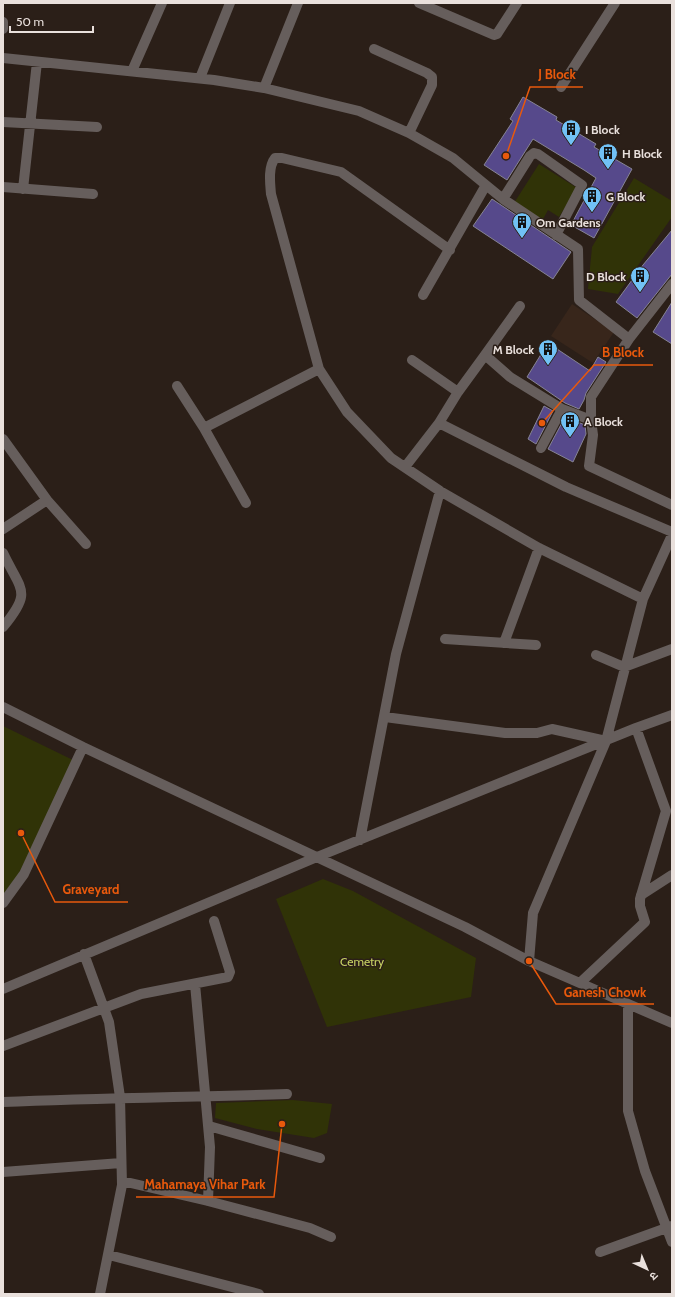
<svg xmlns="http://www.w3.org/2000/svg" width="675" height="1297" font-family="Cabin,'Noto Sans Devanagari',sans-serif">
	<rect width="100%" height="100%" fill="#2b1f18"/>
	<path fill="#38261b" d="M572,304L614,332L593,363L551,336Z"/>
	<path fill="#303307" d="M539,164L577,188L559,217L548,210L542,221L514,203Z
		M634,178L672,201V217L618,294L588,289L592,247Z
		M3,726L75,761L3,905Z
		M323,879L353,891L476,958L471,997L327,1027L276,899Z
		M293,1100L332,1104L327,1133L314,1138L257,1129L215,1118L216,1103Z"/>
	<path fill="#56498b" stroke="#868494" d="M523,97L557,117L556,120L596,144L594,147L632,169L594,238L571,225L596,178L584,170L533,139L507,180L484,165L513,121L510,119Z
		M492,199L571,252L553,279L473,226Z
		M672,230V274L637,318L616,302L643,265Z
		M672,302V344L653,332Z
		M548,343L590,371L598,357L606,362L586,393L584,400L579,409L565,403L527,377Z
		M544,406L553,411L536,444L528,439Z
		M565,417L585,425L586,434L573,462L548,449Z"/>
	<g fill="none" stroke-linecap="round" stroke-linejoin="round">
		<path stroke="#665e5c" stroke-width="10" d="M419,3L494,35L497,34L517,3
			M3,22V29
			M374,49L427,73L432,77V85L409,133
			M3,58L214,80L264,88L359,111L409,133L453,158L503,199L578,249L579,300L629,339
			M132,71L162,3
			M200,78L230,3
			M561,87L615,3
			M264,88L298,3
			M3,122L97,127
			M3,187L93,194
			M23,189L37,62
			M503,199L530,156L534,153L538,154L582,185L556,235
			M450,250L341,172L282,158H275C268,167 270,183 271,194L319,369L347,412L391,458L440,491L539,548L643,599
			M423,295L486,185
			M520,306L485,355L510,377L562,409
			M412,360L458,392
			M177,386L204,428L246,503
			M591,420V397L629,339L672,284
			M439,423L566,487L672,532
			M204,428L319,369
			M3,439L47,500L86,544
			M541,448L562,409L591,420L593,435L589,466L672,505
			M405,467L439,423L458,392L485,355
			M3,529L47,500
			M3,553C21,591 33,591 3,627
			M445,639L536,645
			M504,643L539,548
			M596,655L624,667L672,649
			M3,707L83,747L465,927L529,961L672,1023
			M385,717L505,733H537L552,729L606,741
			M360,840L396,654L440,491
			M641,895L672,875
			M3,903L24,874L83,747
			M84,954L109,1022L120,1097L122,1185L100,1294
			M529,961L533,913L606,741L643,599L672,535
			M581,982L645,922L640,906V899L666,811L636,728
			M195,984L210,1147L208,1201
			M3,989L317,857L636,728L672,715
			M628,1004V1111L645,1171L672,1242
			M3,1046L141,994L228,977L230,972L214,921
			M3,1102C98,1098 192,1097 287,1094
			M209,1126L320,1158
			M3,1172L121,1163
			M122,1181L208,1201L310,1228L331,1237
			M600,1252L672,1226
			M109,1255L259,1294"/>
	</g>
	<defs>
		<symbol id="building-pin" viewBox="-11 -11 22 30"><path d="M0 17L-7.5 6A9.5 9.5 0 1 1 7.5 6Z" fill="#71c1f5" stroke="#2b1f18"/><path d="M-4-6H4V6H1V3H-1V6H-4ZM-2.5-4.3h1.7v1.8h-1.7ZM.8-4.3h1.7v1.8H.8ZM-2.5-1h1.7V.8h-1.7ZM.8-1h1.7V.8H.8Z" fill="#111"/></symbol>
	</defs>
	<g fill-rule="evenodd">
		<use href="#building-pin" x="560" y="118" width="22" height="30"/>
		<use href="#building-pin" x="597" y="142" width="22" height="30"/>
		<use href="#building-pin" x="581" y="185" width="22" height="30"/>
		<use href="#building-pin" x="511" y="211" width="22" height="30"/>
		<use href="#building-pin" x="629" y="265" width="22" height="30"/>
		<use href="#building-pin" x="537" y="338" width="22" height="30"/>
		<use href="#building-pin" x="559" y="410" width="22" height="30"/>
	</g>
	<g text-anchor="middle" dominant-baseline="central" stroke-width="3" stroke-linejoin="round" paint-order="stroke">
		<g font-size="12" font-weight="bold" fill="#e9e0dc" stroke="#2b1f18" text-anchor="start">
			<text x="585" y="129">I Block</text>
			<text x="622" y="153">H Block</text>
			<text x="606" y="196">G Block</text>
			<text x="536" y="222">Om Gardens</text>
			<text x="626" y="276" text-anchor="end">D Block</text>
			<text x="534" y="349" text-anchor="end">M Block</text>
			<text x="584" y="421">A Block</text>
		</g>
		<g font-size="12" fill="#c8d363" stroke="#2b1f18">
			<text x="362" y="961">Cemetry</text>
		</g>
	</g>
	<path fill="none" stroke="#e8590c" stroke-width="1.5" d="M506 156L530 87H583M542 423L594 365H653M21 833L55 902H128M529 961L556 1004H654M282 1124L274 1197H136"/>
	<g fill="#e8590c" stroke="#2b1f18" stroke-width="1.5">
		<circle cx="506" cy="156" r="4"/>
		<circle cx="542" cy="423" r="4"/>
		<circle cx="21" cy="833" r="4"/>
		<circle cx="529" cy="961" r="4"/>
		<circle cx="282" cy="1124" r="4"/>
	</g>
	<g font-size="13" text-anchor="middle" font-weight="bold" fill="#e8590c" stroke="#2b1f18" stroke-width="3" stroke-linejoin="round" paint-order="stroke">
		<text x="557" y="79">J Block</text>
		<text x="623" y="357">B Block</text>
		<text x="91" y="894">Graveyard</text>
		<text x="605" y="997">Ganesh Chowk</text>
		<text x="205" y="1189">Mahamaya Vihar Park</text>
	</g>
	<rect width="675" height="1297" fill="none" stroke="#e9e0dc" stroke-width="8"/>
	<g transform="translate(647 1269) rotate(136)" stroke="#2b1f18" stroke-width="3" paint-order="stroke">
	<path d="M0-3L7 15L0 10L-7 15Z" fill="#e9e0dc"/>
	<text y="-6" font-size="11" font-weight="bold" text-anchor="middle" fill="#e9e0dc">उ</text>
	</g>
	<path d="M10 26v6h83v-6" fill="none" stroke="#e9e0dc" stroke-width="2"/>
	<text x="16" y="26" font-size="12" fill="#e9e0dc" stroke="#2b1f18" stroke-width="3" paint-order="stroke">50 m</text>
</svg>
